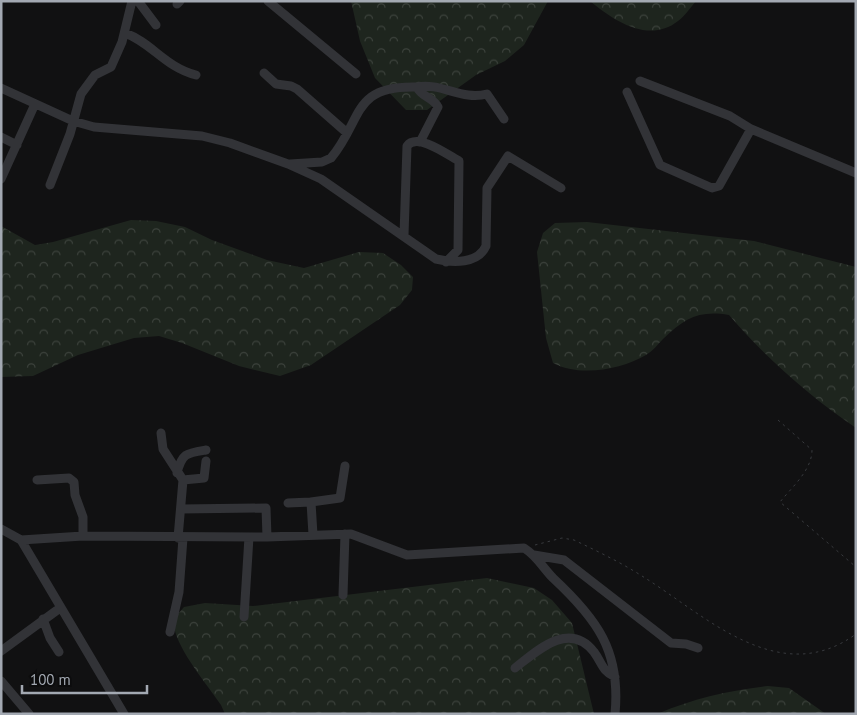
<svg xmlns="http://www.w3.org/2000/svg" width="857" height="715" font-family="'PT Sans',sans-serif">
	<defs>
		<pattern id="forest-crowns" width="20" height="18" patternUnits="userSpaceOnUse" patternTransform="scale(1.25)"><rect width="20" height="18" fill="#1e251e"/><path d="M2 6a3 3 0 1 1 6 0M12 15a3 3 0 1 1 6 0" fill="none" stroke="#3c423c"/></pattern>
	</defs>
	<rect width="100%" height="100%" fill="#111112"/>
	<path fill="url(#forest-crowns)" d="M351,1H548L524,45L505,61L476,75L427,110H406L375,78L360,41Z
		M590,1H696C690,8 685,16 678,21C649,44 614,21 590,1Z
		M131,220L156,221L185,227L212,240L267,260L304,268L359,252L383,253L401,265L413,277L412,290L400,305L311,365L280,376L239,366L182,343L159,336L134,338L78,355L33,376L1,377V226L35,245L53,242Z
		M587,222L754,241L856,267V428C808,395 767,359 729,315C699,310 685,318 663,339C658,344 653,351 646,355C621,370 579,377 553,363L546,338L537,252L543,233L555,223Z
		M487,578L534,588L552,600L572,623L594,714H225L221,705C207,684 179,652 174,627C172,619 179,613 184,607L205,603L253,606Z
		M768,686L789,688L826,714H657C695,698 727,691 768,686Z"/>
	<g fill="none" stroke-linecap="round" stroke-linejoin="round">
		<path stroke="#383a3e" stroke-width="1" stroke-dasharray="2.5 4" stroke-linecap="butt" d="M778,420L812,450C812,470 792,487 780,502L856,567
			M535,545L562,538L574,540C597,551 620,562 642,576C705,615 779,690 856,634"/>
		<path stroke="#323337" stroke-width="9" d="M138,1L156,25
			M268,1L356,74
			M177,4L180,1
			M125,33C152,43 165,67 196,75
			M264,73L276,84L291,86L297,89L346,132
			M640,81L730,116L751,129L856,173
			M1,88L73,121L94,127L202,136L230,143L288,164L321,179L436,259C453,263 478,264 486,246L487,188L508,156L561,188
			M627,92L660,165L712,188L719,186L751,129
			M1,137L17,145
			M420,142L438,107C433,97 421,97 417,87C441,82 462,101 487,94L504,119
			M290,164L322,162L331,158C363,120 351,85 417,87
			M1,179L35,104
			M50,185L70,134L81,94L95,75L111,67L122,42L132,1
			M404,235L407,146C417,132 448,155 459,161L458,250L446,262
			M161,433L163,449L183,480L178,538
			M177,473C182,453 187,453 206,450
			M37,480L69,478L74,482L75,495L83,517V536
			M183,480L204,478L206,461
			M288,503L311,502
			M181,509L266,508L267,537
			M1,529L21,540L124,714
			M313,535L311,502L340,498L345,466
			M21,540L83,536L267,537L351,534L407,555L524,548C537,556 543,568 553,578C597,619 621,651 615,714
			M534,555L564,560L671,643L686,644L698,648
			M343,595L345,534
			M244,617L249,537
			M43,619L50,638L59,652
			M170,632L179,592L183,538
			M1,651L60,608
			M515,668C537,651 569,620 594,652C602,663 602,671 615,677
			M1,681L29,714"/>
	</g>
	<rect width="857" height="715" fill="none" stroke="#a3a9b2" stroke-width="5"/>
	<path d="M22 685v8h125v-8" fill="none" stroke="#a3a9b2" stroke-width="2.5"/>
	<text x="30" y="685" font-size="15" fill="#a3a9b2" stroke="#0c0c0d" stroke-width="4" paint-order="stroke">100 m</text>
</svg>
